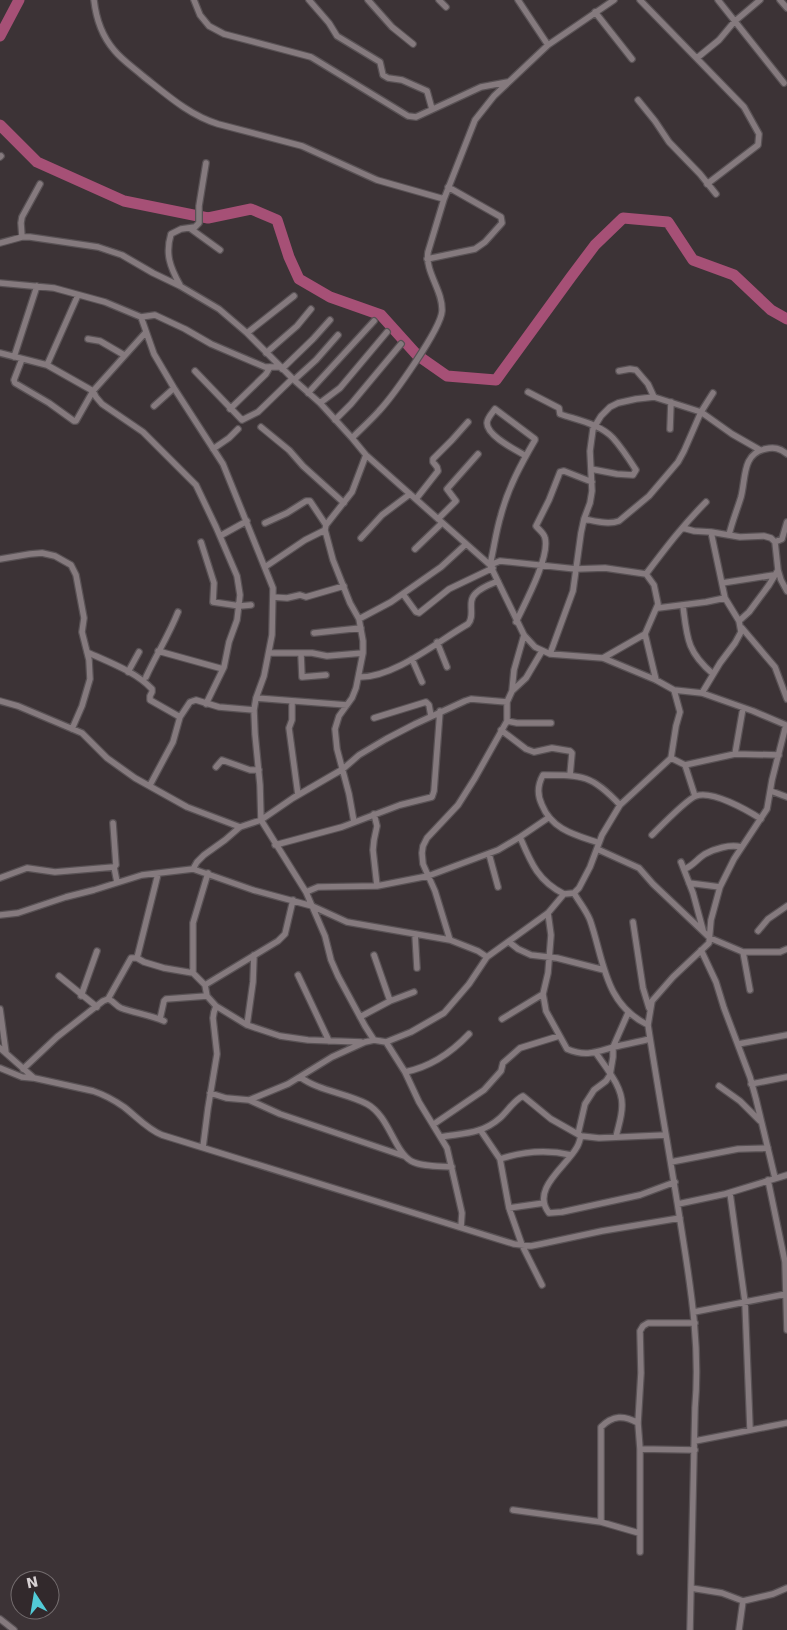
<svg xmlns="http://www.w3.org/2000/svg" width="787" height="1630" font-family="'DejaVu Sans',sans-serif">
	<rect width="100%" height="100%" fill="#3c3336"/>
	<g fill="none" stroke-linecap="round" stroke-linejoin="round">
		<path stroke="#a65076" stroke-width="11" d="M0,36L19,0
			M0,125L37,162L124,201L208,218L251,209L277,220L289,257L299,279L330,297L381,315L417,355L447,376L496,380L571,277L595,245L623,218L668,222L693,260L734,275L771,310L787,319"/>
		<defs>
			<path id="street" d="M94,0C96,18 102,36 114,50C122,60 134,68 143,76C167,95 189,115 218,124L302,146L377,180L444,199
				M194,0L200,15L209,26L224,34L311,57L408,116L416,117L481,87L508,82
				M309,0L329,23L337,36L380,62L383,75L388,78L402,80L427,91L432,109
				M368,0L392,27L413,44
				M439,0L446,7
				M518,0L548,45
				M640,0L744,107L759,134L758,145L707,184
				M718,0L784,83
				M780,0L787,8
				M595,12L632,59
				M697,58L719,40L734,22L760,0
				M638,100L655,121L669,142L700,174L716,194
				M0,157L1,156
				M191,229L220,250
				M22,237L21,223L22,217L40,184
				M0,243L22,237H30L98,247L122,255L153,273L180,286L219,309L247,333L294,380L320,403L352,438L366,455L490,565L524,635L535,647L550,654L603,658L656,680L674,690L702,693L753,711L786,725L772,780L767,809L734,859L720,887L711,920L709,943L673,977L652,1001L648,1025C659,1097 672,1167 683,1239C692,1295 700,1350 695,1408L690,1630
				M427,259L475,249L485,242L502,223L501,217L448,187
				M0,283L54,288L105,302L141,317L155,315L185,329L211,344L265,367H281
				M180,285C170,267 165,254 171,234L181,229L195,227L199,223V206L206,163
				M141,317L154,354L174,388L223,464L273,588L272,635L264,676L256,698L254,710L255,734L260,785L261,820L306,892L325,936L331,960L338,976L365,1026L374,1040
				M247,333L294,296
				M88,339L100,341L124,355
				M0,353L47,365L93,391L96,397L102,404L143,432L196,485L216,527L237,576L240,595L237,620L229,642L224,667L206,704
				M266,353L297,326L311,309
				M14,357L37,286
				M22,359L14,380L15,383L49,403L74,421H76L93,391L146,332
				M47,365L78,295
				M282,369L313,339L330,320
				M195,371L242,420L258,412L292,379
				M619,371L630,369L636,370L648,384L654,397
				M294,380L316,360L338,335
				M528,392L559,408L560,414C577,420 600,424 613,438C622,448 629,459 636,470L633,475L617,474L591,469
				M308,393L374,321
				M320,403L340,388L387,332
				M154,406L174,388
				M230,409L266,374L270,367
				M335,420L351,404L401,344
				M261,427L289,450L303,466L344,503
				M670,429L671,402
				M352,438C361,429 371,420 379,411C393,396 441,329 442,311C443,290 425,273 428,252L444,199L475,120L494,96L548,45L614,0
				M213,449L229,438L238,429
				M526,456C516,450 487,436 487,423C487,418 492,413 495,409L535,439V440C521,464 508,488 501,515C496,531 494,548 490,565L500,561L576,569L605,568L646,574L654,585L658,604L645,634L603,658
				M416,499L438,471L437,467L433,462V459L452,440L468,422
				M438,519L456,501L447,489L478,454
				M584,519C595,521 608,525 619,521L649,496L678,462L684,451L701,412L713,393
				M265,523L287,513L306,501H310L326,525
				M683,528L694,531L711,532L740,537L764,536L771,538L775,542L778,570L769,585L749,612L739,621
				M729,535C732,522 737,510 741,497C746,478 742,454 765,449C774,447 780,448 787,454
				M220,536L247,521
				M361,538L382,515L410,494
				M201,542L214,583L213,602L240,606L251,605
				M775,542L782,539L787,522
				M415,549L442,523
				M0,559L30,554L42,553L55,556L71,565L76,575L84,618L82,632L89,660L90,679L82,706L72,729
				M265,567L305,540L325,530
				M778,570L781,580L787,591
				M646,574C665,549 683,525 706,502
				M722,583L774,575
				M403,594L416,612L419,613L449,589L493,568
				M273,597L287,598L300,595L306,597L344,586
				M683,606C687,638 687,652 713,674
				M658,608L706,602L725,598
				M359,619L391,602L441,567L466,544
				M516,622C525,603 550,557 545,538C544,533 539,530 536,526L549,500L560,472L564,471L592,482
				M742,628L775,667L787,699
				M314,633L361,628
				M645,634L656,680
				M437,642L447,667
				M158,651L223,669
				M87,652C108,662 135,671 152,689V692L150,696V700L180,717
				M269,653H312L327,656L363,653
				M301,654L302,677L326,675
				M550,654L573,591L581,533L584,519L590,503L592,491L590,451L593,429L601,416L610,407L618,403L636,399L654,397L701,412L732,434L760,450
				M412,659L422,682
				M128,672L139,652
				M146,677C156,655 169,635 178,612
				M359,677C394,678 438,641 468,624C476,615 466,602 476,593C482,587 491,584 498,581
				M512,691L514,670L524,635
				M702,693L720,663L735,643L741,632L739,621L725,598L711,532
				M256,698L347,705
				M0,701L18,706L82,733L107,758L135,778L187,807L240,827
				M292,701V720L289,728L298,795
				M374,718L426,702L429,705L431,716
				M507,721L517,723H551
				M501,730L526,749L534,752L552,748L570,751L572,753L570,775
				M735,754L743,708
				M671,758L685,765L695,796
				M685,765L735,754L779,755
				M216,767L222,760L250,770H259
				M150,785L173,742L180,717L190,702L196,700L219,707L254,710
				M771,791L787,797
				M374,814L377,826L374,840L373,850L377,886
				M354,822L349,794L337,749L335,729L339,716L352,698L356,688L363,653V641L359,619L350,603L333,560L325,530L326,525L352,492L366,455
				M652,835C660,827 687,799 696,796C712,790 747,810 761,819
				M520,837C531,863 538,881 564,894
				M599,843C576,835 552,830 542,805C537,795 537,786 543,775C583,775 592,775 620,805
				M275,845L342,827L400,805L432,797L434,791L440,711
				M597,849L639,868L653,884L710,938L743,952H780L787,949
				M489,854L498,887
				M681,862L693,893L703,930
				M114,867L117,882
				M193,869L197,862L204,855L225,840L240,827L261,820L293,798L343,769L359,755L386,739L415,724L465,701L471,699L507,702
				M685,869C694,865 698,858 705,854C714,849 730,844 741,847
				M158,874L137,958L144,962L164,968L193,973L205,985L207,996L216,1006L247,1025L280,1036L308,1040L361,1042
				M0,878L27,868L55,872L114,867L116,865L113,823
				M689,883L720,887
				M306,892L318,887L377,886L428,876L498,850L520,837L548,818
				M574,893C579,902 586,910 590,920C604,960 604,1004 648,1025
				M548,913L551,935L548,973L543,994L546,1011L567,1049C586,1057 596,1052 614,1047C626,1044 638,1042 650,1039
				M0,915L18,913L66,897L94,890L142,875L193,869L253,890L312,906L347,922L450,940L478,951L487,957
				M633,922L643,988L649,1008
				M758,931L768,919L787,906
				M415,934L417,968
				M450,940L435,891L423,864L422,853L423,846L427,838L458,805L475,778L507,721V702L512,691L526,678L542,651
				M509,942L518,949L531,955L557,958L604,970
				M701,950L716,982L724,1008L750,1077L756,1099L775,1178
				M743,952L750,990
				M374,955L390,1001
				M193,973V923L208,873
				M298,975L329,1041
				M59,976L97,1007
				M205,985L278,941L285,934L293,900
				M81,996L97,951
				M108,999C114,1001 116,1006 121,1008C135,1013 150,1015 164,1021
				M0,1009L6,1053
				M360,1017L390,1001L414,992
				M160,1019L164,1001L166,999L207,996
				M502,1019L543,994
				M247,1025L253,982L254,955
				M386,1042L411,1032L444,1013L469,984L487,957L548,913L564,894L574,893L579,888L590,867L602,835L620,805L671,758L676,726L680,712L674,690
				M738,1044L787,1035
				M0,1048L34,1078L93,1091C105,1095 114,1100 124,1107C137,1117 147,1129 162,1135L514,1244L531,1246L541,1244L602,1231L680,1218
				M596,1053C606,1068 623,1087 622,1106C622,1117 618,1127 616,1137
				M0,1068L22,1077L33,1078
				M23,1069L57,1037L103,1001L108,999L131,958H137
				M405,1072C430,1067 451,1053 469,1034
				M300,1077C319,1091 346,1093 367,1104C389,1116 394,1151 411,1161C422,1167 440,1166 452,1167
				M751,1084L787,1077
				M719,1086L740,1101L760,1121
				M210,1093L226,1098L249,1100L288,1084L332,1057L365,1042L374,1040L386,1042L405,1072L419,1102L447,1148L462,1213L461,1227
				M249,1100L280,1114L404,1156
				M434,1124L484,1090L501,1071L503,1063L520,1048L559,1036
				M481,1131L500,1159L509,1208L522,1245L542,1285
				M578,1134L585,1104L594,1090L606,1081L610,1075L613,1057V1047L628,1013
				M581,1136C580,1139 579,1144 577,1147C567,1166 530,1189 549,1213L562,1212L640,1195L675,1182
				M441,1137C464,1133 482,1134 500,1118C508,1111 513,1101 523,1096L551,1119L581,1136L599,1138L666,1135
				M203,1147L208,1108L217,1054L213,1018L214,1012L216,1006
				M500,1159C524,1151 546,1149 571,1155
				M671,1162L738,1149L768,1148
				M768,1180L785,1262L787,1330
				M730,1193L745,1302L750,1429
				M678,1204L725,1194L787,1175
				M509,1208L544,1203
				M694,1312L786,1294
				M695,1441L787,1423
				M640,1449L695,1450
				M513,1510L601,1522L639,1533
				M601,1522V1427C613,1415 624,1415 638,1423
				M640,1552V1449L638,1423L641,1373L640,1331L643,1326L648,1323H695
				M691,1588L722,1593L743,1601L773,1594L787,1588
				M0,1619L14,1630
				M739,1630L743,1601"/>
		</defs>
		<use href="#street" stroke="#595255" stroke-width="8"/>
		<use href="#street" stroke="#857a7e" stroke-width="5.5"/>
	</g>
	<g transform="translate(35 1595) rotate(348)"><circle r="24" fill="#32292c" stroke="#746d6f"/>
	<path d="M0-4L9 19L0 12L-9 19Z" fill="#52cbd7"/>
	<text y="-8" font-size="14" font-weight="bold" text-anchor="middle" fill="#d8d2d4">N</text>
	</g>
</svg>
